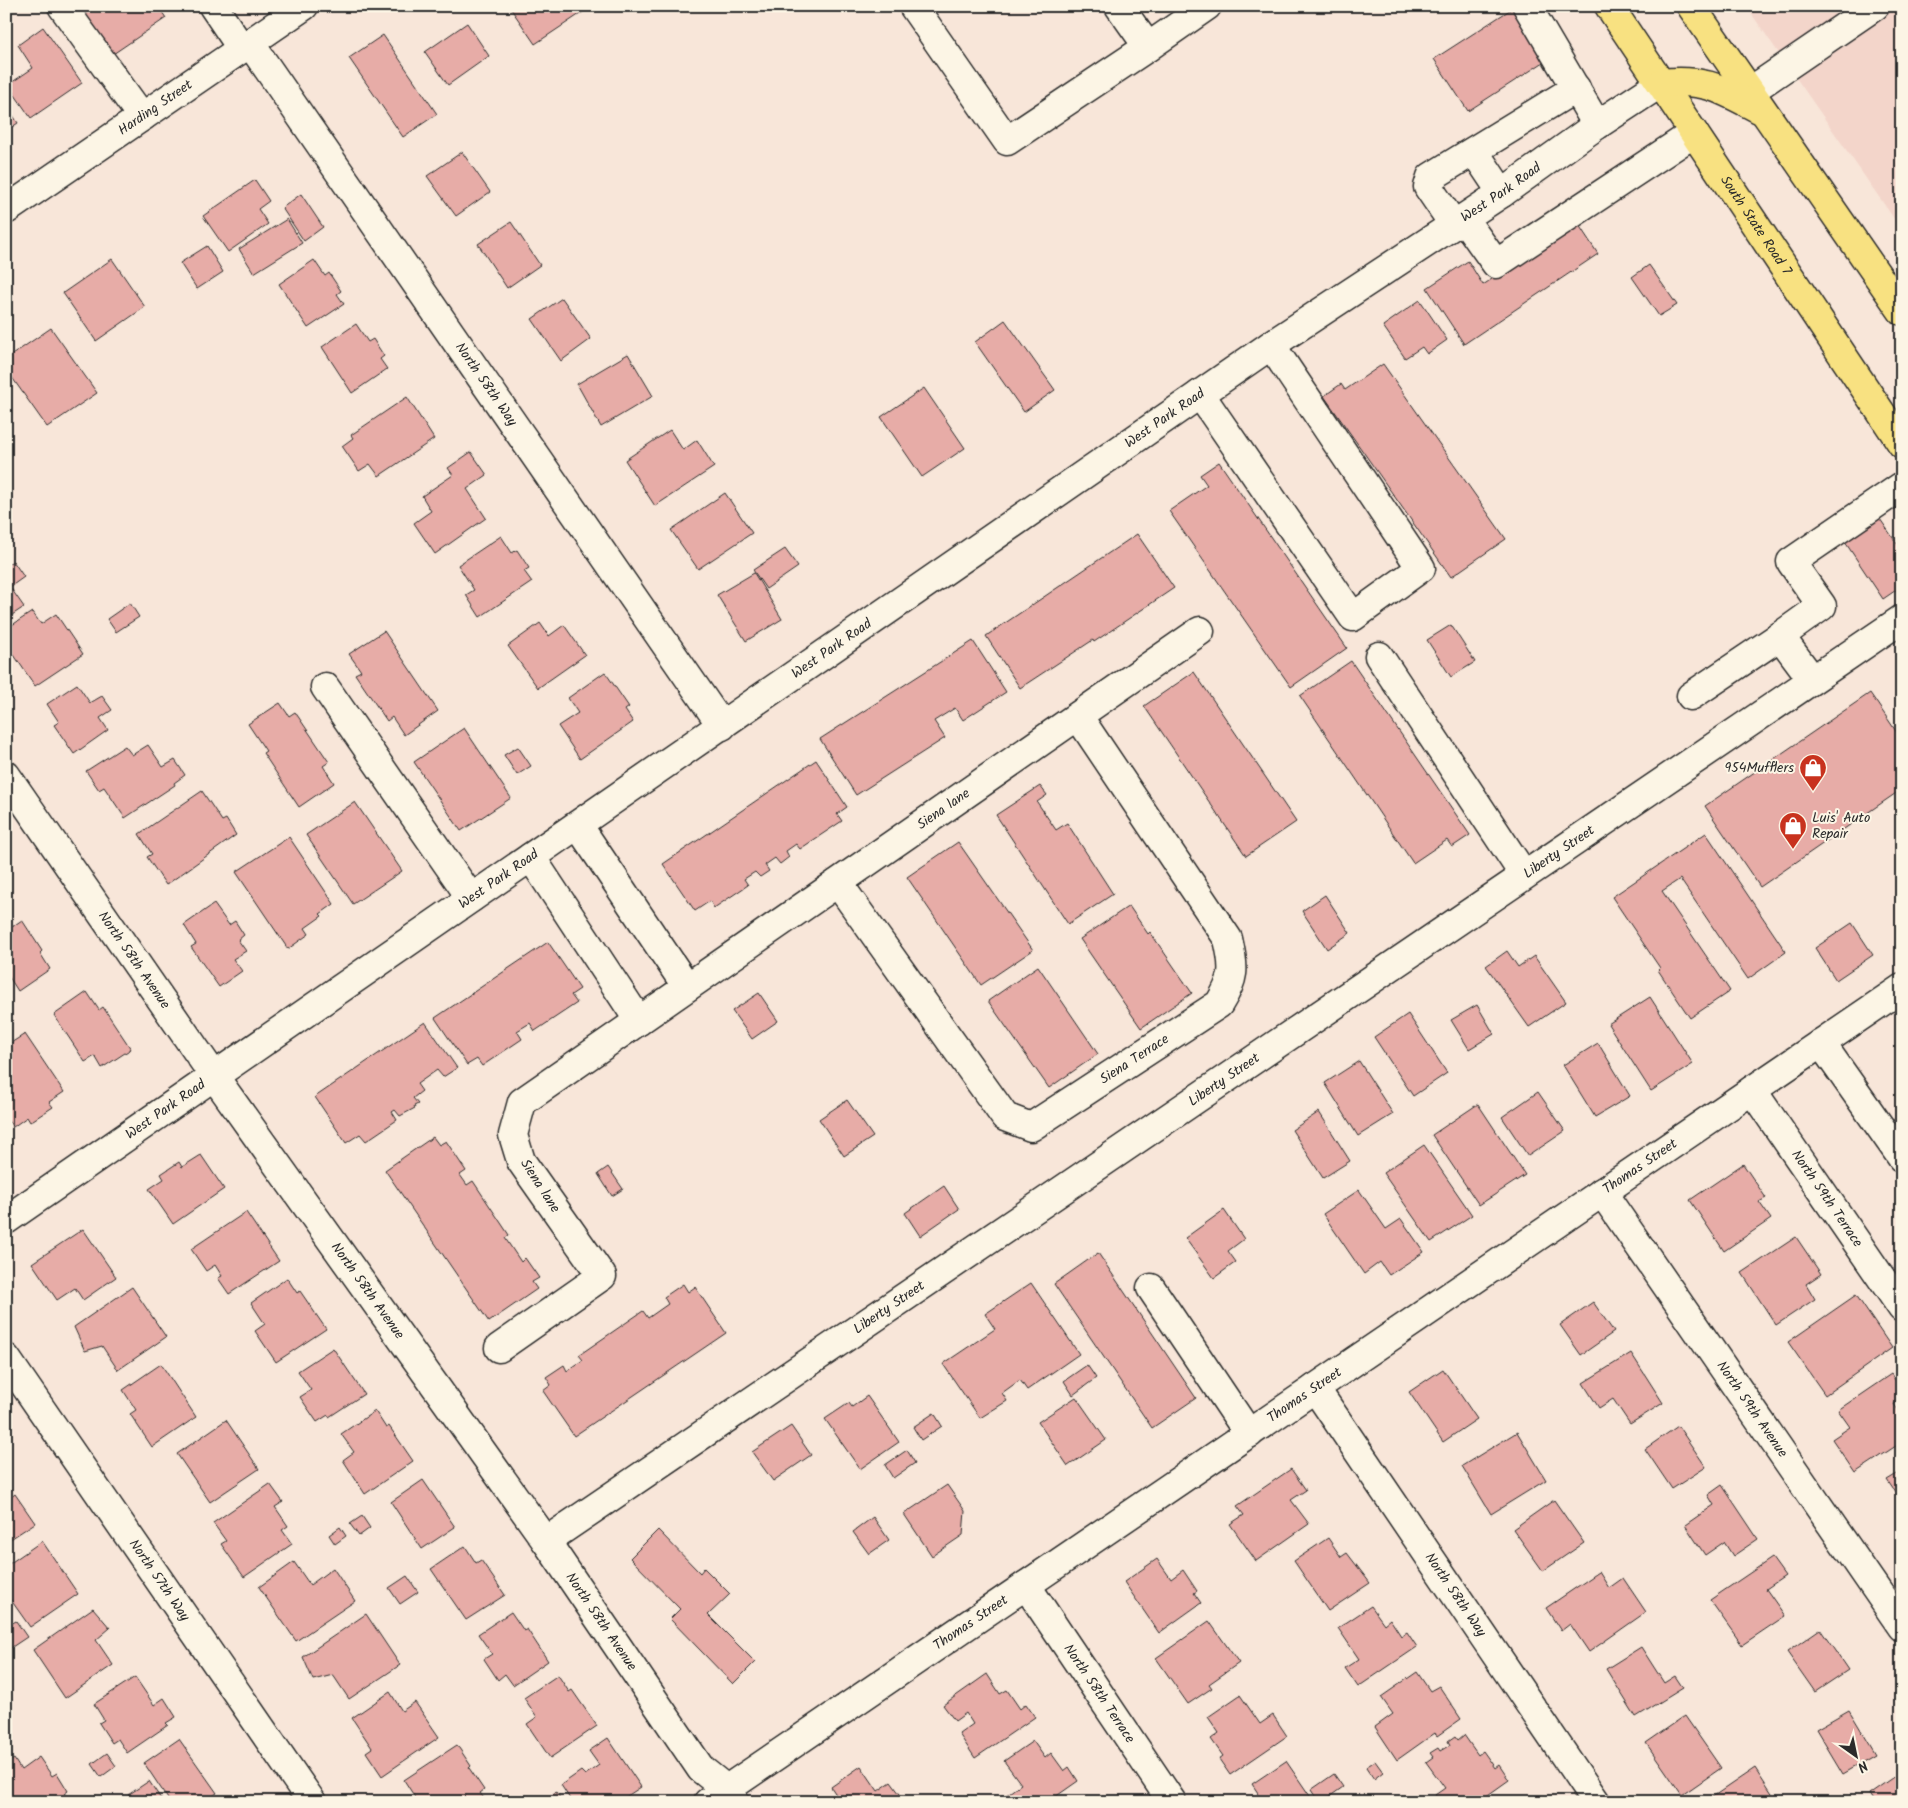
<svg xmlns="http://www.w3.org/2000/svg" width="1908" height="1808" font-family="Kalam,sans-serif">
	<rect width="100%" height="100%" fill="#f8e6d9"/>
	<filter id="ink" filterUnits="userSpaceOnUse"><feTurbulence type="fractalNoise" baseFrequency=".02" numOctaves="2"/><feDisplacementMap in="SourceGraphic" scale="10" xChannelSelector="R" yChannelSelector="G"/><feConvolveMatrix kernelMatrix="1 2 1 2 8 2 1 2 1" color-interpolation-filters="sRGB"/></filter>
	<g filter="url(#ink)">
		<path fill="#f3d5ca" d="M1746,6H1902V230Z"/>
		<path fill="#e7aca7" stroke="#2b2b2b" d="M80,6H158L166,18L113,54Z
			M509,6H583L586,10L535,44Z
			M1516,6L1550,58L1468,111L1434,59Z
			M467,23L489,56L448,85L425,52Z
			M43,27L82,83L31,118L8,85L33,68L18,45Z
			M383,35L437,114L403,137L349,58Z
			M6,105L18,123L6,131Z
			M462,152L490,192L456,216L427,176Z
			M255,180L269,201L258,209L268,224L228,252L203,216Z
			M301,194L323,227L304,241L282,208Z
			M287,219L302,243L254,273L239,249Z
			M511,222L540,265L507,288L478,244Z
			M1577,222L1598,254L1464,344L1427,288L1468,261L1483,285Z
			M207,246L223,272L197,289L180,263Z
			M112,259L145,307L96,341L63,293Z
			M314,260L325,276L329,273L341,291L337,294L344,304L308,328L279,284Z
			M1649,265L1677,305L1659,316L1632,277Z
			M562,298L591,339L561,361L532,319Z
			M1420,300L1447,340L1427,354L1422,347L1405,358L1383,326Z
			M1005,320L1055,390L1024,412L975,342Z
			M356,324L368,342L373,339L384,356L380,359L387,369L352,393L322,347Z
			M51,328L97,393L47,427L6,369V359Z
			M628,354L653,396L601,427L577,384Z
			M1383,364L1506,539L1451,577L1324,396L1341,384L1345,390Z
			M924,388L965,448L922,477L881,417Z
			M407,397L434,439L379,476L370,464L359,471L342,446L353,438L351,435Z
			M670,430L683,450L697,440L714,467L655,506L625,460Z
			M471,452L487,475L467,489L486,518L435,554L414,523L431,511L422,496L453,475L448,468Z
			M1219,462L1347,648L1291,687L1169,511L1207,485L1200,475Z
			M725,493L752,533L698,569L671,530Z
			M1878,516L1902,551V586L1883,599L1843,539Z
			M1137,534L1174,588L1094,642L1093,640L1020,688L986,636Z
			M501,536L512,553L517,550L529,568L524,571L532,582L480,617L466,595L474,590L458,565Z
			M785,549L798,567L766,589L753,570Z
			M13,561L24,577L10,587L24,607L6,619V566Z
			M754,573L782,619L746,641L717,595Z
			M130,603L139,617L116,632L107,619Z
			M32,612L41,624L56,614L83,654L35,686L14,655L8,659L6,657V629Z
			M540,623L549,636L564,625L585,655L538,688L508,646Z
			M1451,625L1475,662L1451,677L1427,640Z
			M384,631L438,711L404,735L392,717L387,721L355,674L361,671L349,654Z
			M973,641L1006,692L963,720L955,708L934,721L945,738L856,795L820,739Z
			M1351,661L1470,835L1452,847L1447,840L1413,863L1300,696Z
			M605,672L629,707L625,710L633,722L580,759L558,726L578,713L568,698Z
			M1194,672L1296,822L1246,856L1144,706Z
			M77,684L90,703L102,696L112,710L100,718L108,730L74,754L54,725L59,722L47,704Z
			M1870,693L1902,740V789L1760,887L1705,806Z
			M280,703L289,716L295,712L329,762L323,766L334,783L299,807L263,753L266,751L248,724Z
			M464,728L511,798L461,831L414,762Z
			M148,745L163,767L175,760L185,775L174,783L175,785L125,818L104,787L99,790L86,771L125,746L132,755Z
			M518,747L531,766L517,775L504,755Z
			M816,760L847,807L837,814L842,821L800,849L796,844L786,851L789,857L780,864L775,858L765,865L769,871L760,877L755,872L744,879L748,885L714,908L710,901L695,911L663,864Z
			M1040,786L1047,795L1037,802L1056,830L1067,823L1113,894L1068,924L996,815Z
			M202,791L222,821L226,819L236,835L166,885L147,857L152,854L139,834Z
			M355,802L402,871L353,904L306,835Z
			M1706,833L1786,952L1748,979L1680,879L1662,891L1730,991L1690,1018L1658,970L1660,968L1612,897Z
			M289,837L334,904L320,914L322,916L305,928L309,934L288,949L236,872Z
			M958,842L1033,950L981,985L907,877Z
			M1325,895L1350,933L1327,949L1302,911Z
			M214,904L229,925L235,921L244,935L238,940L246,951L233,959L242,971L219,987L191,947L196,944L184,925Z
			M1129,906L1148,934L1150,932L1192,993L1141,1028L1080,939Z
			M22,920L42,951L40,953L50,969L18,991L9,977L6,979V931Z
			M1852,923L1873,955L1836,980L1815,948Z
			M548,942L580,989L571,995L577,1003L535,1031L530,1023L517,1031L522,1039L482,1066L477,1059L467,1065L435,1018Z
			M1507,951L1518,967L1534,956L1566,1002L1529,1027L1486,966Z
			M1038,966L1098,1054L1049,1088L988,1001Z
			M87,992L99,1010L103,1007L131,1049L102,1068L95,1056L85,1062L54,1015Z
			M759,993L778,1021L752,1039L732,1011Z
			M1650,997L1693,1064L1651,1091L1608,1024Z
			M1477,1005L1494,1034L1469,1049L1451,1020Z
			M1408,1014L1447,1073L1413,1096L1374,1037Z
			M425,1022L457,1068L443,1077L437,1070L417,1084L422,1091L413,1098L418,1104L414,1106L415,1108L400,1116L395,1110L392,1112L397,1120L366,1141L360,1134L346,1143L315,1097Z
			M25,1034L64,1092L49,1102L53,1107L30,1122L27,1117L13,1127L6,1118V1046Z
			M1598,1043L1630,1096L1595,1117L1563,1065Z
			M1359,1061L1393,1114L1358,1136L1325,1083Z
			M1538,1092L1565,1131L1528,1156L1502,1117Z
			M847,1100L873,1137L844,1156L819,1119Z
			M1478,1104L1525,1175L1479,1205L1432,1135Z
			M1319,1112L1350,1161L1323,1178L1292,1130Z
			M433,1137L439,1145L446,1141L466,1171L460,1175L467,1185L473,1181L509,1235L505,1238L521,1262L525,1258L539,1278L532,1282L537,1289L489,1322L385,1170Z
			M1424,1145L1472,1215L1431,1242L1383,1173Z
			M201,1155L224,1189L173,1224L149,1189L164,1179L161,1174L179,1162L182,1167Z
			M1743,1164L1766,1198L1759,1202L1771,1219L1724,1251L1690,1200Z
			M608,1167L623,1189L612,1196L598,1174Z
			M944,1186L959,1209L920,1236L905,1213Z
			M1359,1190L1386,1229L1401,1219L1424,1252L1389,1275L1380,1262L1364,1274L1323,1214Z
			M1224,1210L1244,1239L1228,1251L1236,1262L1214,1278L1185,1238Z
			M246,1212L279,1261L229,1294L218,1278L222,1276L215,1265L206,1271L191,1249Z
			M83,1229L116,1277L83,1300L75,1288L57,1300L32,1263Z
			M1796,1237L1821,1274L1806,1284L1815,1299L1776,1325L1742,1273Z
			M1098,1253L1196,1398L1152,1428L1054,1284Z
			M287,1278L297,1293L300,1291L326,1329L276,1362L255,1331L265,1324L251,1303Z
			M1031,1283L1079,1354L1027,1390L1020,1380L1002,1393L1007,1401L980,1418L943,1364L995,1329L985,1314Z
			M683,1284L688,1292L695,1287L726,1333L574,1436L543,1391L551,1385L546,1377L564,1365L567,1371L583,1360L579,1355L643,1311L648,1318L668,1304L664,1297Z
			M132,1287L166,1337L118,1370L102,1346L85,1351L74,1327Z
			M1856,1295L1892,1348L1825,1395L1788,1342Z
			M1593,1302L1614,1332L1581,1355L1560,1325Z
			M333,1348L364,1394L329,1417L328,1415L317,1422L300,1397L311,1390L298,1371Z
			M1631,1353L1663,1403L1630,1424L1613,1399L1599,1408L1583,1383Z
			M161,1364L196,1417L152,1447L130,1414L136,1410L123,1390Z
			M1087,1365L1096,1378L1073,1395L1064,1381Z
			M1443,1369L1477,1419L1443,1442L1409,1392Z
			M1891,1374L1902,1390V1399L1894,1404L1902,1416V1442L1855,1473L1832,1439L1850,1427L1838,1410Z
			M867,1396L899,1442L860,1469L825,1419L849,1403L852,1407Z
			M1076,1397L1106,1440L1068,1466L1038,1422Z
			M375,1411L386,1428L389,1426L413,1461L365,1494L343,1460L354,1452L341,1434Z
			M934,1413L942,1426L921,1440L913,1427Z
			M226,1420L259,1469L210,1502L177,1454Z
			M791,1426L811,1455L773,1481L752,1452Z
			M1678,1426L1706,1467L1672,1489L1645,1449Z
			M1517,1432L1546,1480L1491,1514L1462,1466Z
			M907,1450L915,1463L893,1478L885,1465Z
			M1291,1469L1306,1490L1291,1500L1309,1524L1256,1561L1230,1524L1244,1515L1237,1506Z
			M1902,1471V1502L1887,1480Z
			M423,1480L455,1527L422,1549L391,1502Z
			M270,1484L283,1502L275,1507L288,1526L282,1530L292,1544L244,1577L221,1544L226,1541L213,1523Z
			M947,1485L965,1511L963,1535L932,1556L904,1514Z
			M1722,1485L1758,1539L1733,1556L1724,1542L1705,1555L1685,1525L1714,1505L1708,1495Z
			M6,1493L10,1498L15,1494L35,1523L6,1542Z
			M1554,1500L1584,1543L1543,1571L1513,1529Z
			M362,1516L370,1528L359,1536L350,1524Z
			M873,1517L889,1540L869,1554L853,1532Z
			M340,1527L346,1536L335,1544L329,1535Z
			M658,1530L700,1573L704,1568L730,1594L708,1615L755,1662L733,1684L670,1619L680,1609L630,1558Z
			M1328,1538L1341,1557L1347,1553L1370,1583L1328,1611L1294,1561Z
			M42,1541L78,1594L30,1627L6,1593V1566Z
			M465,1546L476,1563L481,1560L505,1595L466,1620L431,1569Z
			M1772,1558L1785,1576L1766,1589L1785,1616L1742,1645L1710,1600Z
			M1157,1559L1171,1579L1183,1570L1197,1591L1194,1593L1201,1603L1159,1633L1124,1582Z
			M294,1562L310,1585L333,1568L355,1601L296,1641L259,1587Z
			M1599,1572L1609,1588L1623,1578L1646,1612L1589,1652L1570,1624L1561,1631L1546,1608Z
			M407,1576L418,1592L400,1604L389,1588Z
			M1371,1606L1384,1624L1390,1619L1401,1636L1407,1632L1417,1647L1358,1687L1345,1668L1359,1659L1338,1628Z
			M93,1608L110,1628L96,1640L113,1665L65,1698L33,1650Z
			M511,1612L524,1631L527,1629L548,1661L513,1685L505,1674L498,1680L484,1659L492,1654L478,1634Z
			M366,1614L400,1665L349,1699L333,1675L313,1680L303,1657Z
			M16,1621L27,1637L9,1649L6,1644V1627Z
			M1209,1621L1239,1663L1209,1684L1212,1688L1188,1704L1156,1658Z
			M1820,1629L1848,1670L1815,1692L1787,1652Z
			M1641,1647L1664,1683L1675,1676L1683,1688L1636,1717L1606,1669Z
			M1417,1672L1430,1691L1439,1686L1461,1719L1437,1736L1435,1733L1397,1760L1375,1727L1393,1714L1381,1697Z
			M987,1674L1000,1694L1007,1690L1020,1709L1026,1704L1035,1717L975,1758L959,1734L973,1724L966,1713L955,1721L943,1705Z
			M558,1675L569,1692L572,1690L597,1726L550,1758L527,1724L537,1717L524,1698Z
			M135,1677L154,1705L164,1698L176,1717L166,1723L168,1725L127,1753L118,1739L112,1743L99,1723L104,1720L94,1704Z
			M390,1692L402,1711L415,1702L439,1737L382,1776L366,1752L372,1748L352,1718Z
			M1240,1695L1260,1724L1273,1715L1287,1736L1230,1775L1219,1759L1223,1756L1211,1739L1219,1733L1208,1717Z
			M1849,1710L1876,1755L1843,1774L1816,1729Z
			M1685,1716L1721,1768L1682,1795L1646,1743Z
			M1464,1735L1478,1755L1483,1751L1495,1768L1499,1765L1509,1780L1478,1802H1440L1435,1795L1445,1788L1426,1762L1433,1757L1430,1753L1438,1748L1440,1751L1450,1745L1448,1741L1455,1736L1458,1740Z
			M608,1738L641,1787L618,1802H572L561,1785L581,1771L585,1775L599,1765L589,1751Z
			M179,1739L217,1793L204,1802H170L144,1763Z
			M1033,1741L1045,1758L1051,1753L1064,1771L1069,1767L1078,1781L1048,1802H1003L1001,1799L1021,1784L1004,1761Z
			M457,1745L471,1766L469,1768L484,1790L480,1793L486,1801L418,1802L404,1780Z
			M107,1753L116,1766L101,1777L92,1764Z
			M39,1757L52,1776L57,1773L68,1791L64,1794L66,1796L57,1802H6V1764L14,1759L21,1770Z
			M1286,1761L1314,1802H1264L1252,1784Z
			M1375,1761L1383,1772L1374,1779L1366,1767Z
			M861,1766L878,1791L891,1782L905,1801L841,1802L831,1787Z
			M1755,1768L1777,1802H1705Z
			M1902,1771V1802H1874L1869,1794Z
			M1334,1774L1343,1787L1322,1802H1319L1311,1790Z
			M149,1781L163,1802H133L128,1795Z
			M556,1792L563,1802H542Z"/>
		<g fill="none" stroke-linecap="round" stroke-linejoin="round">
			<defs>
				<g id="minor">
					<path d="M62,6L142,117"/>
					<path d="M213,6L242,49"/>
					<path d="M913,6L1007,141L1148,47L1119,6"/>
					<path d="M1527,6L1597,125"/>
					<path id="s1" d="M250,43L722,726"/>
					<path d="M1148,47L1207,6"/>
					<path d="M1749,92L1875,6"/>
					<path d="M1474,151L1502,193"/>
					<path id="s2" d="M6,210L304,6"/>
					<path d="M1464,219L1496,264L1694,133"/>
					<path d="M1454,225L1428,187L1431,177L1576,88"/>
					<path d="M1200,394L1353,617L1421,568L1271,345"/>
					<path d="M1780,636L1822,606L1791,562L1902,486"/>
					<path d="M1379,656L1524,875"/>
					<path d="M325,687L471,898"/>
					<path d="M1691,696L1780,636L1812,679"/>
					<path id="s3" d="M6,775L214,1076L546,1541L701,1769L726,1789L735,1802"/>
					<path d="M578,825L687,987"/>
					<path d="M531,857L639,1021"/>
					<path id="s4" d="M838,883L1005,1117L1031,1127L1219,1004C1235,978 1235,969 1228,939L1078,716"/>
					<path d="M1821,1043L1902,1158"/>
					<path id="s5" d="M1752,1090L1902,1308"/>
					<path id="s6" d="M1602,1192L1902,1627"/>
					<path id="s7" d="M6,1220L1271,345L1502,193L1597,125L1661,83"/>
					<path d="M1151,1288L1249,1434"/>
					<path id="s8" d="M499,1348L602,1276L521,1161L513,1135L522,1102L1200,631"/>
					<path id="s9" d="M6,1358L312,1802"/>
					<path id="s10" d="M1315,1388L1596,1802"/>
					<path id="s11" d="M546,1541L1902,619"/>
					<path id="s12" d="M1026,1585L1172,1802"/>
					<path id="s13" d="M708,1802L1902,988"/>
				</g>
				<g id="major">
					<path id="s14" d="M1609,6L1902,444"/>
					<path d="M1691,6L1902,311"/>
					<path d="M1661,83C1705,78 1721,89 1759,109"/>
				</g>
			</defs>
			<use href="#minor" stroke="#2b2b2b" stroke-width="31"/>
			<use href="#major" stroke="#2b2b2b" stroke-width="31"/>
			<use href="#minor" stroke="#fcf5e5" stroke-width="28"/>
			<use href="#major" stroke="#f8e181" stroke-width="28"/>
		</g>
	</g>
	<defs>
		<symbol id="shop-pin" viewBox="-11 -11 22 30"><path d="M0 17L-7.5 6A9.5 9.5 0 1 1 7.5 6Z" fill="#c8321e" stroke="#fcf5e5"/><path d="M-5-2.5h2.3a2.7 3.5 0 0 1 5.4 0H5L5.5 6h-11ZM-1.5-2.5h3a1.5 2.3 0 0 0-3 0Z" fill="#fff"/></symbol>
	</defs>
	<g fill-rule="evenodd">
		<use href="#shop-pin" x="1797" y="752" width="32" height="43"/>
		<use href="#shop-pin" x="1777" y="810" width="32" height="43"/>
	</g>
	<g text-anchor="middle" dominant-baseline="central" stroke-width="4" stroke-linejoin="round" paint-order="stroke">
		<g font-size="14" fill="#2b2b2b" stroke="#fcf5e5">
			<text stroke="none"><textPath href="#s2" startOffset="181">Harding Street</textPath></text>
			<text stroke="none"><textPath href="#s7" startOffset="1814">West Park Road</textPath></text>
			<text stroke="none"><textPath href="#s14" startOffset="264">South State Road 7</textPath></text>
			<text stroke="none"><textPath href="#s1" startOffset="415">North 58th Way</textPath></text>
			<text stroke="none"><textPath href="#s7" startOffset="1409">West Park Road</textPath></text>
			<text stroke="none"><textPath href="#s7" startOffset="1004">West Park Road</textPath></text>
			<text stroke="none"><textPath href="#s8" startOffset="841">Siena lane</textPath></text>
			<text stroke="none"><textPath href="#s11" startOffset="1225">Liberty Street</textPath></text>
			<text stroke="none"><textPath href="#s7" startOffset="599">West Park Road</textPath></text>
			<text stroke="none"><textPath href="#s3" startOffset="225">North 58th Avenue</textPath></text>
			<text stroke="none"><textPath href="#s4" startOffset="439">Siena Terrace</textPath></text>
			<text stroke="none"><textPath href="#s11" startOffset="820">Liberty Street</textPath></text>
			<text stroke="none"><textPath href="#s7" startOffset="194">West Park Road</textPath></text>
			<text stroke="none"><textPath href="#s13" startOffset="1128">Thomas Street</textPath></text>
			<text transform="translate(540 1186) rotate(57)">Siena lane</text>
			<text stroke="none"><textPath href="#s5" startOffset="132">North 59th Terrace</textPath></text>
			<text stroke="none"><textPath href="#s3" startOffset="630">North 58th Avenue</textPath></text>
			<text stroke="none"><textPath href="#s11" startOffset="415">Liberty Street</textPath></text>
			<text stroke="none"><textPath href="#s13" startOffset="722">Thomas Street</textPath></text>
			<text stroke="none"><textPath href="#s6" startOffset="264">North 59th Avenue</textPath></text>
			<text stroke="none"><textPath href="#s9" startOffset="270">North 57th Way</textPath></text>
			<text stroke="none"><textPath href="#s10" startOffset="250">North 58th Way</textPath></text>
			<text stroke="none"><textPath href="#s3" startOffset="1035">North 58th Avenue</textPath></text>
			<text stroke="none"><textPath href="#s13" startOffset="318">Thomas Street</textPath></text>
			<text stroke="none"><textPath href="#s12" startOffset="131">North 58th Terrace</textPath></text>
		</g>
		<g font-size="14" fill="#2b2b2b" stroke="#fcf5e5" text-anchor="end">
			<text x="1794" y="768">954Mufflers</text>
			<text x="1812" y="818" text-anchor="start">Luis' Auto<tspan x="1812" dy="16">Repair</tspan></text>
		</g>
	</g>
	<rect width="1908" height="1808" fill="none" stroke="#fcf5e5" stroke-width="25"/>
	<rect x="12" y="12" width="1883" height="1783" fill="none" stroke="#2b2b2b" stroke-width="2" filter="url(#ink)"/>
	<g transform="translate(1856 1756) rotate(147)" stroke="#fcf5e5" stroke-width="4" paint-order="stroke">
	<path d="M0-4L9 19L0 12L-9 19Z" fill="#2b2b2b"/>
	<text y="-8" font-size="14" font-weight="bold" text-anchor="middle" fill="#2b2b2b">N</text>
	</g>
</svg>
